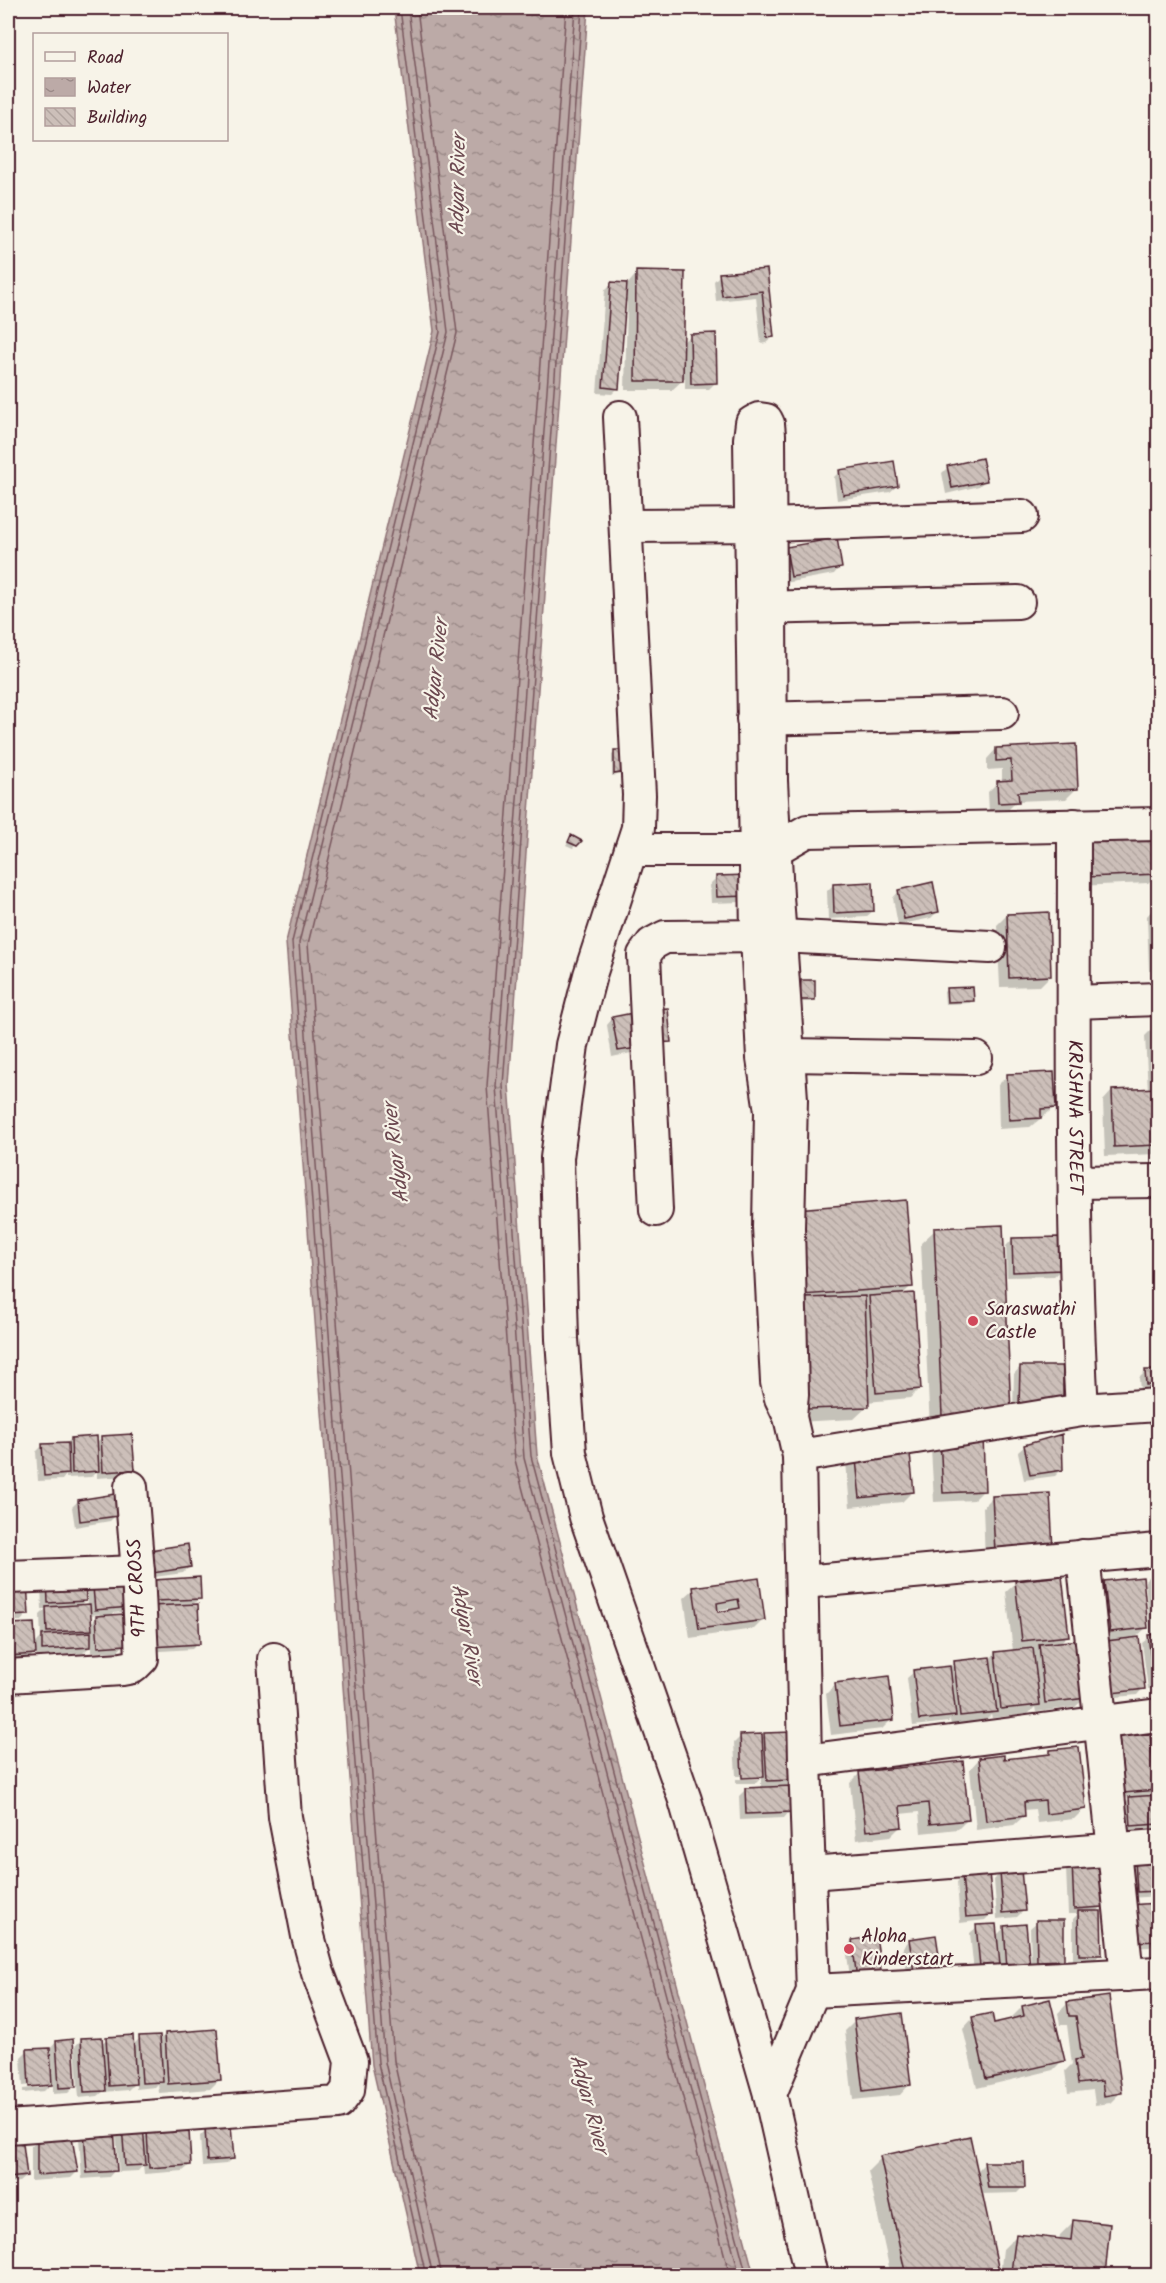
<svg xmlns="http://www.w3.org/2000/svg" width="1166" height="2283" font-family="Kalam,sans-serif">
	<defs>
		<pattern id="water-ripples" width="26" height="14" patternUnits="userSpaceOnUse" patternTransform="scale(1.5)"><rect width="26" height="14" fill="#bcaaa7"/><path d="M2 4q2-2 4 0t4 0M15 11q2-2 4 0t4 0" fill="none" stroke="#9b8a88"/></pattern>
		<pattern id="building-back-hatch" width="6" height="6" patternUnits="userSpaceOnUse" patternTransform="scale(1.5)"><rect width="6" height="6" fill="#ccbfb9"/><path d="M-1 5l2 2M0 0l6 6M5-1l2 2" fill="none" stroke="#b1a49f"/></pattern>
	</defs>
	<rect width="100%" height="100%" fill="#f7f3e8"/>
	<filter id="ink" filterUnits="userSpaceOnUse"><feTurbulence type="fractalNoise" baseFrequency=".0167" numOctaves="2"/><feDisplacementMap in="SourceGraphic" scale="12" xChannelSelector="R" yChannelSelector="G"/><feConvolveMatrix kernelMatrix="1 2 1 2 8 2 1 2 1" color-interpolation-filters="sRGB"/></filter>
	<g filter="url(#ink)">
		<path fill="url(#water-ripples)" stroke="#8e7275" stroke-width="1.5" d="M394,8H588L509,1085L537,1455L754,2275H420L372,2065L286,942L434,331Z"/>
		<path fill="#0003" fill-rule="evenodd" d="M766,270L773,337L766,343L761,344L756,297L716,301L714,281L720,275Z
			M637,273L682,343L691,335L715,383L709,389H685V378L672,390H625L627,302L624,301L618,388L612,394L597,393L605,290L611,284L627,285Z
			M948,467L986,480L979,486L946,494L942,473Z
			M840,471L897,486L890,492L837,500L834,477Z
			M787,549L840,567L834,574L785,583L780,555Z
			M996,749L1076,789L1066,799L1017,801L1007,811L989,812L988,792L998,782H1002V769L987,770V759Z
			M615,752L625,771L622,774L612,776V755Z
			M571,837L579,841L573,848L566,845Z
			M1074,841L1158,874L1148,883L1076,886Z
			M747,877L742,902L711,903L710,884L716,878Z
			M833,885L873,911L866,917L828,919L827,891Z
			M899,891L938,911L931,918L898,925L893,898Z
			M1156,906H1158V971H1149L1147,916Z
			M1007,915L1050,976L1040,986L1000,987L997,925Z
			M801,981L813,1000L810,1002H798L799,984Z
			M947,989L972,1000L970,1003L945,1004L944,992Z
			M613,1018L636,1052L612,1057L607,1025Z
			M1155,1026H1158V1154L1105,1156L1103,1101L1112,1091L1148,1090L1145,1036Z
			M1007,1076L1054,1108L1030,1127L999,1129L998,1085Z
			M784,1224L911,1286L902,1295L919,1389L910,1398L867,1402L868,1406L854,1419L796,1422Z
			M935,1230L997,1426L930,1429L921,1243Z
			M1012,1240L1061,1270L1054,1276L1007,1277L1006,1246Z
			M1020,1367L1061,1405L1013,1412L1014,1374Z
			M1158,1371V1390L1140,1391L1139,1378L1145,1372Z
			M102,1437L133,1470L127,1476L97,1478V1471L91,1477L66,1478V1475L62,1480L38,1481L36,1452L42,1446L66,1444L71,1439L96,1443Z
			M981,1437L984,1490L974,1500L934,1502L931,1449Z
			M1025,1446L1061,1470L1055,1476L1024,1480L1018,1452Z
			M856,1452L912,1492L902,1502L850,1507L846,1462Z
			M1049,1495L985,1562L983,1507L993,1497Z
			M78,1501L116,1515L110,1521L75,1527L72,1507Z
			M144,1558L190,1566L183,1573L147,1578Z
			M1155,1571H1158V1688L1148,1689L1142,1643L1151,1636L1145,1581Z
			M758,1580L763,1620L754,1629L690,1638L684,1598L694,1589ZM729,1608V1611L717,1613V1610Z
			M155,1581L200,1598L192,1605L198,1643L192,1649L146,1652L149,1587Z
			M87,1583L128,1606L122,1612L113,1613L124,1645L118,1651L92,1652V1645L83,1653L37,1656L36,1651L28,1660L8,1661V1626L32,1625L34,1645L41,1638L40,1615L46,1609H42L41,1586L85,1601L79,1606H88ZM100,1614L90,1624L89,1615Z
			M1016,1583L1067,1636L1059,1644L1085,1698L1075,1707L1036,1712L1035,1707L1028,1714L992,1718L991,1715L985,1721L951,1725L950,1720L948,1722L913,1726L907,1678L914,1672L950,1667L955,1662L991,1658L995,1653L1013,1651L1006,1592Z
			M1105,1583L1147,1627L1134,1639L1143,1688L1137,1695L1106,1698L1100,1649L1109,1640L1100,1641L1095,1592Z
			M8,1584L27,1614L21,1621H8Z
			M836,1684L892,1719L882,1729L831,1735L826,1694Z
			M1157,1726L1158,1830L1125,1832L1124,1804L1131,1797L1119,1798L1113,1745L1119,1738L1148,1735ZM1153,1790L1154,1796L1147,1797Z
			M765,1735L793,1780L785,1788L790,1811L784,1818L740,1820L739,1796L745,1790L761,1789V1778L756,1783H736V1779H758V1776H736L734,1743L740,1737L761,1739Z
			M1050,1752L1084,1809L1074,1819L1037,1823L1035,1809L1023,1810L1024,1816L1014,1825L976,1830L970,1769L979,1759L1003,1761L1046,1756Z
			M860,1773L968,1819L958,1829L921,1833L919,1812L900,1814L901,1826L891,1836L856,1840L850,1783Z
			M1158,1859V1896L1131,1898L1129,1867L1136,1861Z
			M1072,1863L1102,1907L1096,1912L1100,1954L1094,1961H1073V1919L1078,1914H1068L1066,1869Z
			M1000,1873L1023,1911L1017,1917L997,1919L994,1880Z
			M963,1876L991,1914L985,1920L960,1923L957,1882Z
			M1123,1913L1157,1940L1150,1947L1125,1948Z
			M1037,1922L1063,1960L1057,1966L1031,1967L1030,1928Z
			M977,1927L996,1936L1005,1927L1028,1967L1001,1975L1000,1963L992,1971L974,1973L970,1933Z
			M935,1937L909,1984L903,1947L910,1940Z
			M875,1938L851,1985L846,1947L852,1941Z
			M1108,1998L1120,2093L1110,2103L1095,2105L1093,2090L1068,2093L1065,2071L1072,2064L1067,2025H1060L1058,2013L1068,2003Z
			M1022,2007L1063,2060L1053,2070L977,2088L963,2029L972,2019L993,2025L1013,2020L1012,2017Z
			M855,2021L909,2085L900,2095L853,2100L845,2031Z
			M165,2034L219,2080L210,2089L159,2093L158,2084L155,2087L136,2089V2082L128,2090L103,2092L98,2096L79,2098L75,2046L81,2040L101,2044L107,2039L132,2046L140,2038L159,2041Z
			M56,2042L74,2087L68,2093L53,2094V2083L44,2091L23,2093V2089L46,2087V2084L23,2086L21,2057L27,2051L50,2049Z
			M123,2127L142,2139L148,2134L190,2165L183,2171L144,2174L143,2165L138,2171L119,2172L116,2133Z
			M206,2130L232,2158L226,2164L202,2166L200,2136Z
			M85,2131L115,2170L109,2177L82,2179L79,2138Z
			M38,2140L77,2172L71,2178L31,2181V2146Z
			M8,2142L22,2146L26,2176L19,2182L8,2183Z
			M881,2158L976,2172L984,2164L1023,2187L1017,2193L981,2194L999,2276H891L868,2171Z
			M1073,2222L1103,2276H1000L1003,2249L1016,2236L1059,2240L1060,2235Z"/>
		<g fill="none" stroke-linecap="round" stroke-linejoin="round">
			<path stroke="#78575d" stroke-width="1.5" d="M400,8L440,332L292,942L378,2063L426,2276
				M408,8L448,332L299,943L385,2062L433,2276
				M417,8L457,333L308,944L394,2061L442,2276
				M566,8L487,1086L515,1460L730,2276
				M575,8L496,1086L524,1458L740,2276
				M582,8L503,1085L531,1456L747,2276"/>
		</g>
		<path fill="url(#building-back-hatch)" stroke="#4a1f2b" stroke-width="1.5" fill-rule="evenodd" d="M767,269L774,337L767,338L762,291L722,296L719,273Z
			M636,271L685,272L683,381H635Z
			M611,282L627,283L619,389L603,387Z
			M716,333L717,383L691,384L690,334Z
			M982,458L987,481L952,488L947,466Z
			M894,461L898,486L843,495L839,470Z
			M837,538L842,568L791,577L786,547Z
			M1076,744L1078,789L1018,792L1019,802L998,803L997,781L1012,780L1011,760L996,761V748Z
			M614,750H628L626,772L614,774Z
			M1157,826L1158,874L1086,877L1084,830Z
			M571,835L582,841L577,846L568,842Z
			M749,875V896L717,897L716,876Z
			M873,882L874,911L834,913L833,884Z
			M933,882L939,912L904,919L898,890Z
			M1158,904V962L1156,905Z
			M1049,912L1051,976L1009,978L1007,914Z
			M801,980H815V1000H800Z
			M973,987L974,1001L947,1002L946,988Z
			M668,1008L671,1042L655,1043L652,1009Z
			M638,1012L644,1047L618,1051L612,1017Z
			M1155,1025H1158V1078H1157Z
			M1054,1072L1056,1108L1041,1109V1118L1009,1120L1007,1074Z
			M1158,1088V1145L1114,1147L1112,1090Z
			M906,1200L913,1287L802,1295L796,1209Z
			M1003,1225L1011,1413L942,1416L934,1228Z
			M1061,1237L1062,1270L1013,1272L1012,1238Z
			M914,1293L921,1389L876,1393L869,1296Z
			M865,1296L869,1407L808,1409L804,1298Z
			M1020,1366H1063V1406H1019Z
			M1145,1370H1158V1385H1146Z
			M132,1434L135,1470L103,1472L101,1436Z
			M1062,1434L1063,1470L1030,1475L1024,1445Z
			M97,1436L99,1471L72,1473L71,1438Z
			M983,1436L985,1491L943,1493L940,1438Z
			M68,1443L69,1474L44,1476L42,1444Z
			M909,1445L914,1492L860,1498L855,1450Z
			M1050,1493L1053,1550L995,1552L992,1496Z
			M115,1494L118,1516L80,1521L78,1500Z
			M188,1544L191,1567L153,1573L150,1550Z
			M1158,1569V1609L1154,1570Z
			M127,1573L130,1607L95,1610L92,1576Z
			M85,1576L86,1601L48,1603L47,1578Z
			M1062,1576L1069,1636L1022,1641L1015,1581Z
			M200,1577L201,1599L156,1601L154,1580Z
			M1143,1577L1148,1628L1110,1632L1104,1581Z
			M759,1578L765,1620L699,1629L693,1587ZM738,1599L740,1608L718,1612L717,1603Z
			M27,1582L29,1615L8,1616V1583Z
			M90,1604L92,1630L47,1632L46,1607Z
			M198,1604L200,1644L152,1647L150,1606Z
			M124,1614L126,1645L98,1647L96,1616Z
			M34,1623L36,1654L8,1656V1624Z
			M91,1632V1647L42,1650V1635Z
			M1158,1634V1683L1154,1684L1148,1635Z
			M1139,1637L1145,1689L1112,1693L1106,1641Z
			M1080,1640L1087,1698L1045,1703L1039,1644Z
			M1033,1648L1040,1705L1001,1709L995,1652Z
			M990,1657L997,1712L960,1716L954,1661Z
			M950,1666L956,1716L919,1720L913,1670Z
			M889,1676L894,1720L840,1726L835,1683Z
			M793,1732L795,1780L767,1781L764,1733Z
			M762,1734L764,1777L742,1778L740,1735Z
			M1150,1734L1156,1790L1124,1793L1119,1737Z
			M1079,1747L1086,1809L1046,1814L1045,1800L1024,1802L1025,1816L986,1821L979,1758L1004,1755V1759L1050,1754V1750Z
			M963,1761L969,1820L930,1824L928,1803L900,1806L902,1827L866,1831L859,1772Z
			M791,1786L792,1812L746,1814L745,1788Z
			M1158,1795V1824L1131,1826L1129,1797Z
			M1158,1858V1891L1137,1892L1135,1859Z
			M1101,1860L1103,1907L1074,1909L1072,1862Z
			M1021,1870L1025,1911L1003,1913L1000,1872Z
			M989,1872L993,1915L966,1917L962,1875Z
			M1157,1903L1158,1941L1131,1942L1129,1905Z
			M1078,1911H1101L1102,1955H1079Z
			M1036,1920H1064V1960L1037,1961Z
			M996,1924L1000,1965L980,1967L976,1925Z
			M1026,1924L1030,1967L1007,1969L1004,1926Z
			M936,1935L942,1975L915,1979L909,1939Z
			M876,1936L882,1976L857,1979L852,1940Z
			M8,1993L10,2026L8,2027Z
			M1109,1996L1122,2093L1104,2096L1102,2081L1078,2084L1075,2060L1082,2059L1076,2016H1069L1067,2002Z
			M1050,1999L1065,2061L986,2079L972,2017L992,2013L994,2023L1024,2016L1022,2006Z
			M902,2013L911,2085L863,2091L854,2019Z
			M217,2029L221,2080L168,2084L165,2033Z
			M133,2035L136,2084L109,2086L106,2037Z
			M160,2035L163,2082L142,2083L139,2036Z
			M102,2037L106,2091L84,2092L81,2038Z
			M73,2039L76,2087L59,2088L56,2041Z
			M50,2048L52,2085L29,2087L27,2049Z
			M143,2124L146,2165L125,2166L122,2125Z
			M181,2124V2131H189L191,2165L149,2168L147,2132Z
			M231,2126L234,2159L207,2161L205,2128Z
			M114,2128L117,2171L87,2173L84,2130Z
			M970,2136L1000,2276H906L880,2156Z
			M37,2138H72L78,2172L37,2175Z
			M8,2141L23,2144L27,2176L8,2178Z
			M984,2162H1024L1025,2188H988Z
			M1073,2220L1110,2224L1105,2276H1026V2274L1011,2272L1016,2234L1071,2240Z"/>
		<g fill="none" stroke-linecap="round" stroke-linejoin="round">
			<defs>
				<g id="minor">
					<path d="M620,417L639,795L638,828L590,975L572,1045L557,1158L562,1339L570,1453L586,1517L685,1800L770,2094"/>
					<path d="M627,526L769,525L1022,516"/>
					<path d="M752,608L1018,602"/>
					<path d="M753,719L1002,713"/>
					<path id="s1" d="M1074,825C1074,1020 1071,1215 1082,1410"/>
					<path d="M631,850H774L807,831L1158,824"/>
					<path d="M1074,1002L1158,999"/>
					<path d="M767,1058L788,1055L976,1058"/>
					<path d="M1075,1182L1158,1181"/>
					<path d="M656,1210L644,955L652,944L665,937L781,936L990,947"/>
					<path d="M790,1417L792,1394L788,1228L791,1099L777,896L771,781L769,435L768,424L766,420L759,419L752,423L750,439L757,936L763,1058L771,1111L769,1227L777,1382L781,1398L790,1417L799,1456L805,1761L813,1991L770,2094L811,2276"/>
					<path d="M799,1456L1082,1410L1158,1405"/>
					<path d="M1083,1556L1127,1975"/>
					<path d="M8,1577L138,1572"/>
					<path d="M803,1582L1158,1550"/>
					<path d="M8,1676L122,1669L133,1667L142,1658L138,1572L131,1487"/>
					<path d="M805,1761L1158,1715"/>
					<path d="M810,1873L1158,1846"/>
					<path d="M813,1991L1158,1973"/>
					<path d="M8,2127L338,2103L348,2090L351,2061L318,1973L308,1936L294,1864L285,1817L274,1659"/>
				</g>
			</defs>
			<use href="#minor" stroke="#4a1f2b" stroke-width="36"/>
			<use href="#minor" stroke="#f7f3e8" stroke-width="32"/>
		</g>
	</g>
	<g fill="#d1495b" stroke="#f7f3e8" stroke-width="2">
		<circle cx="973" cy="1321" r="6"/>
		<circle cx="849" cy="1949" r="6"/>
	</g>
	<g text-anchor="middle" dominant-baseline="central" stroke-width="4.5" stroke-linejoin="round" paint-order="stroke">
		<g font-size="20" fill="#4a1f2b" stroke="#f7f3e8">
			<text stroke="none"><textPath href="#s1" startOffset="292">KRISHNA STREET</textPath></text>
			<text transform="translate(138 1588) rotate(-93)">9TH CROSS</text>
		</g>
		<g font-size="20" fill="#4a1f2b" stroke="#f7f3e8" text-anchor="start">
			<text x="985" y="1310">Saraswathi<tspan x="985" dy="23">Castle</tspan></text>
			<text x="861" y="1937">Aloha<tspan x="861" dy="23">Kinderstart</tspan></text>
		</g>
		<g font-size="21" font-style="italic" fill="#6c4950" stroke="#f7f3e8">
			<text transform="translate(459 185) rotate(-89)">Adyar River</text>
			<text transform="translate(437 670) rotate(-84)">Adyar River</text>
			<text transform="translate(397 1153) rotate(-97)">Adyar River</text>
			<text transform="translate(466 1634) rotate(80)">Adyar River</text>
			<text transform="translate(588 2104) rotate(75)">Adyar River</text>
		</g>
	</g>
	<rect width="1166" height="2283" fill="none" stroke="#f7f3e8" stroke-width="30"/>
	<rect x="15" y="15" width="1136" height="2253" fill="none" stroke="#4a1f2b" stroke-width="2" filter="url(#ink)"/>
	<rect x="33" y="33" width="195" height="108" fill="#f7f3e8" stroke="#b29e9c" stroke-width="1.5"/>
	<rect x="45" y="52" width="30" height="9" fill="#f7f3e8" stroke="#b29e9c" stroke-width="1.5"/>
	<text x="87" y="63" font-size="18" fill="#4a1f2b">Road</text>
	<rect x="45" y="78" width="30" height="18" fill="url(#water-ripples)" stroke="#b29e9c" stroke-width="1.5"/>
	<text x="87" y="93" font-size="18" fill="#4a1f2b">Water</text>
	<rect x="45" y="108" width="30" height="18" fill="url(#building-back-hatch)" stroke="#b29e9c" stroke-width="1.5"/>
	<text x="87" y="123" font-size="18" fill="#4a1f2b">Building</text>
</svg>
